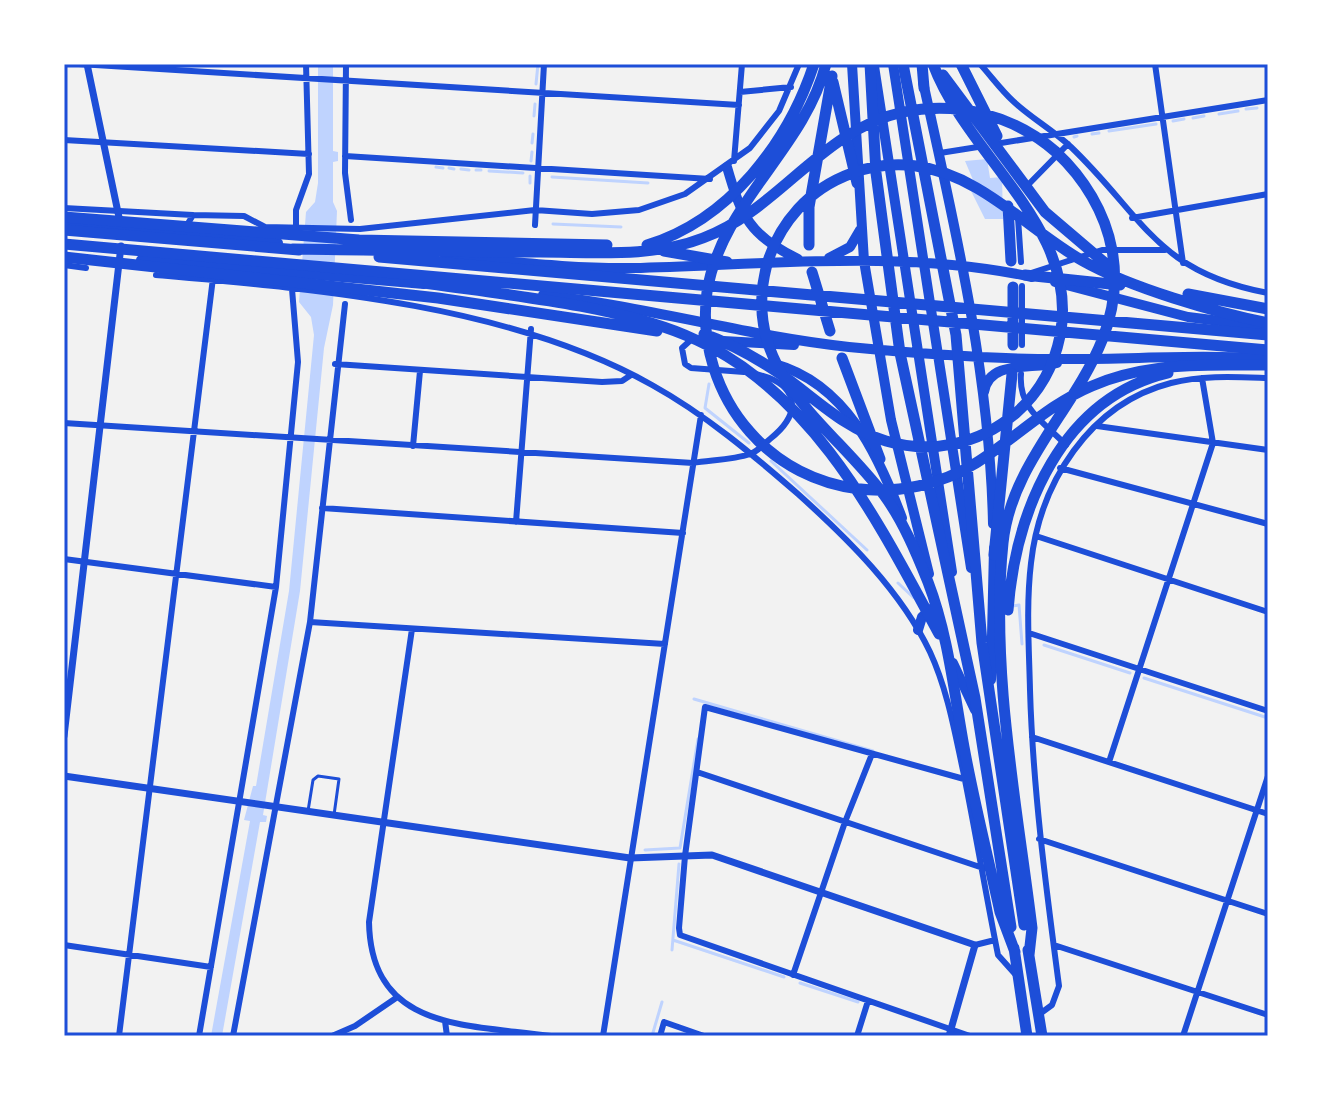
<svg xmlns="http://www.w3.org/2000/svg" width="1332" height="1100" font-family="'Archivo Narrow',sans-serif">
	<rect width="100%" height="100%" fill="#f2f2f2"/>
	<path fill="#bfd3fe" d="M318,64H333V151L338,152V161L333,162V202L337,211L333,305L324,348L300,591L263,815L267,816L266,822H260L222,1036H211L250,821L244,820L253,786H256L289,591L314,335L311,317L299,302L306,212L315,202L318,183Z
		M987,159L990,178L1002,177L1003,219H985L971,191L979,194L965,161Z"/>
	<g fill="none" stroke-linecap="round" stroke-linejoin="round">
		<path stroke="#bfd3fe" stroke-width="3" d="M536,84L538,64
			M1246,109L1257,108
			M1219,114L1238,111
			M534,116L535,104
			M1193,118L1204,116
			M1173,121L1184,119
			M1109,131L1156,124
			M1092,134L1099,133
			M1074,137L1077,136
			M532,143L533,134
			M531,161L532,152
			M436,167L443,168
			M449,168L454,169
			M461,169L469,170
			M476,170H481
			M489,171L523,173
			M552,177L648,183
			M530,183V176
			M553,224L621,227
			M709,384L705,408L749,443
			M771,461L867,550
			M898,583L914,598
			M1012,606L1019,605L1022,644
			M1044,645L1130,673
			M1144,678L1268,718
			M694,699L873,751
			M645,850L680,848L698,739
			M673,940L784,977
			M672,950L679,864
			M800,983L858,1002
			M652,1036L662,1002"/>
		<path stroke="#1d4ed8" stroke-width="3" d="M308,811L313,780L318,776L339,779L334,815"/>
		<path stroke="#1d4ed8" stroke-width="6" d="M79,64L739,105
			M346,64L345,173L351,220
			M980,64C991,76 1001,90 1013,101C1031,118 1053,130 1071,147C1144,217 1156,272 1268,293
			M1155,64L1183,263
			M740,92L791,87
			M64,140L309,154
			M995,144L1268,100
			M940,153L984,146
			M345,156L710,179
			M734,161L742,64
			M1025,188L1068,144
			M64,208L193,215
			M1018,218L1021,262
			M1132,218L1268,194
			M187,225L193,215L244,216L265,227L360,229L535,210L592,214L639,210L685,194L750,148L779,111L799,64
			M535,225L544,64
			M296,227V210L309,174L306,64
			M64,265L86,268
			M1028,274L1102,250H1165
			M156,275C316,289 510,305 652,385C706,415 752,454 798,494C848,539 901,591 930,652C948,691 955,734 964,775C976,835 986,895 998,955L1015,974
			M693,338L682,348L685,364L691,368L744,372
			M1022,345V286
			M335,364L602,382L622,381L631,375
			M1021,374C1018,409 1045,423 1066,445
			M64,423L693,463C711,460 733,460 750,454C757,452 764,444 770,439C804,412 798,383 755,374
			M1097,426L1268,450
			M413,446L420,371
			M1060,468L1268,524
			M322,508L683,533
			M516,522L531,329
			M1036,536L1268,612
			M64,559L276,587
			M310,622L665,644
			M412,629L369,922C371,1032 468,1024 551,1036
			M1029,633L1268,711
			M1032,737L1268,814
			M1109,762L1213,443L1202,378
			M697,772L983,868
			M964,779L705,707L685,856L679,928L680,935L970,1036
			M1039,839L1268,914
			M64,945L211,967
			M975,945L995,940
			M1054,945L1268,1015
			M793,975L845,822L872,754
			M1041,1013L1052,1005L1059,986C1046,887 1033,790 1030,690C1029,648 1026,605 1031,563C1040,483 1089,404 1171,383C1203,375 1236,377 1268,378
			M445,1021L447,1036
			M119,1036L213,278
			M199,1036L276,587L298,362L292,289
			M233,1036L310,622L345,304
			M332,1036L355,1026L396,998
			M603,1036L701,415
			M660,1036L664,1022L704,1036
			M857,1036L868,1001
			M1183,1036L1268,776"/>
		<path stroke="#1d4ed8" stroke-width="7" d="M87,64L120,222
			M64,736L121,246
			M64,776L630,858L712,855L975,945L949,1036"/>
		<path stroke="#1d4ed8" stroke-width="10" d="M852,64L864,261L891,420L929,574
			M893,64L971,568
			M874,66L952,572
			M923,82C955,227 990,375 993,524
			M727,167C741,216 750,236 798,259
			M64,223L278,243
			M445,256C507,261 571,269 633,268C763,265 903,249 1032,277
			M829,258L850,247L860,230
			M141,260L424,284
			M1055,282L1188,317L1268,327
			M543,295C646,306 746,336 849,347C922,354 999,360 1073,359C1139,359 1203,354 1268,359
			M723,341L794,345
			M775,364C846,384 878,454 902,518
			M984,392C989,359 1032,370 1057,363
			M918,630L922,617L931,609
			M953,663L975,710
			M991,680L994,548"/>
		<path stroke="#1d4ed8" stroke-width="11" d="M826,64C804,150 721,203 707,292C700,342 717,395 750,432C808,498 904,507 976,463C1016,438 1049,404 1092,386C1135,367 1181,365 1228,365
			M870,64L876,173L900,353L975,698L1011,927
			M903,64L956,335L982,643L1024,925
			M922,64L924,88
			M961,64L997,136
			M943,75L1045,212L1112,269
			M833,82L857,183
			M1008,206L1011,261
			M64,217L359,240L607,245
			M64,230L299,250
			M64,244L1268,350
			M647,245C729,220 788,143 814,64
			M809,245V207L832,76
			M293,249C376,250 458,252 540,252C594,252 652,258 703,238C779,210 821,130 903,112C957,101 1014,115 1056,152C1084,178 1105,212 1112,250C1134,368 1014,434 1003,543C990,668 1017,805 1032,928L1029,955
			M664,251L727,262
			M64,257L438,298L657,331
			M379,257L1268,335
			M812,272L830,331
			M1025,275L1120,285
			M417,282C498,294 610,304 685,335C811,386 878,521 939,634
			M1013,287V345
			M1188,294L1268,309
			M704,334C735,345 762,361 789,380C820,403 848,430 886,441C931,454 979,445 1016,413C1039,393 1054,366 1060,336C1081,228 968,158 933,64
			M842,358L880,459
			M1221,365H1268
			M994,555L1012,374
			M1008,610C1016,509 1062,398 1168,373
			M1014,948L1027,1036
			M1028,950L1042,1036
			M1015,952L1000,912C988,857 974,802 964,747C954,692 948,634 928,582C916,552 903,521 884,495C834,428 750,379 763,284C767,255 779,230 798,209C827,177 873,160 916,166C982,175 1028,230 1083,261C1131,288 1214,312 1268,323"/>
	</g>
	<rect width="1332" height="1100" fill="none" stroke="#ffffff" stroke-width="132"/>
	<rect x="66" y="66" width="1200" height="968" fill="none" stroke="#1d4ed8" stroke-width="3"/>
</svg>
